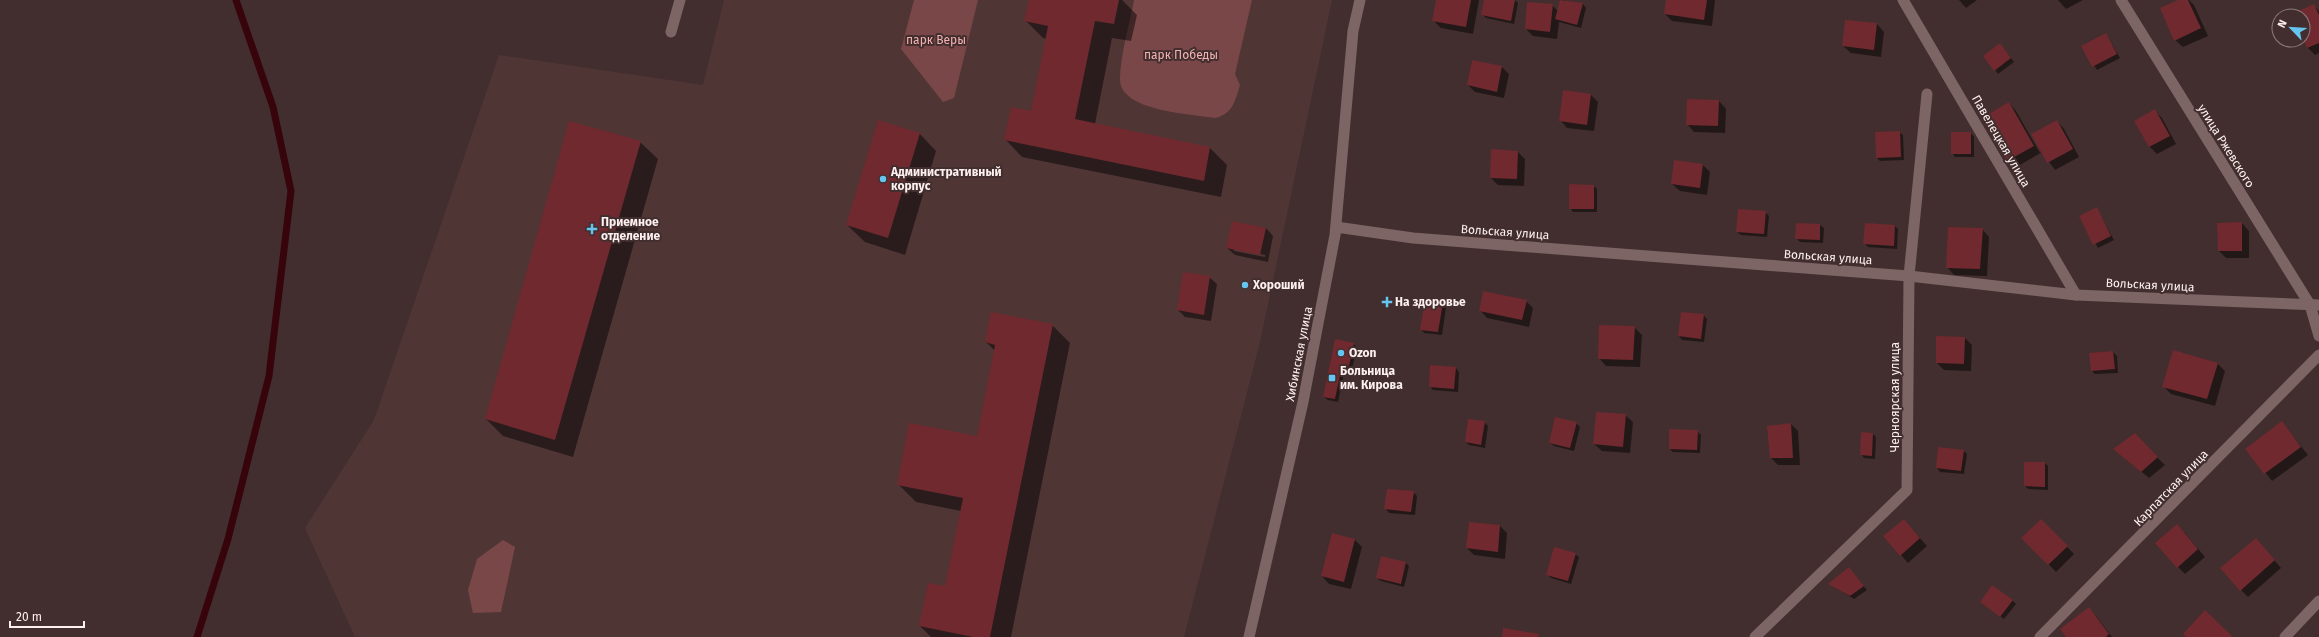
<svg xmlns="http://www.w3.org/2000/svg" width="2319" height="637" font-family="'Fira Sans',sans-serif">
	<rect width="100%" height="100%" fill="#422e2e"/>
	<path fill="#503535" d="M724,0H1332L1260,342L1184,637H355L305,528L374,420L499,55L703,85Z"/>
	<path fill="#794748" d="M914,0H978L954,98L943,102L901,49Z
		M1134,0H1252L1235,74L1240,85C1235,101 1233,114 1215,118C1192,114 1119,111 1120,79C1120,55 1130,23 1134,0Z
		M503,540L515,547L501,612L473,613L468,590L477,559Z"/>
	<path fill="#0007" fill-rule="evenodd" d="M1030,0H1122L1137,15L1131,41L1112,38L1095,124L1210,148L1227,165L1221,197L1022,157L1005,139L1031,112L1047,39L1043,38L1025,20Z
		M1437,0H1479L1473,34L1441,28L1434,21Z
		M1485,0H1515L1518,3L1514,24L1486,18L1482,14Z
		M1561,0L1583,4L1586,8L1581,28L1559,22L1557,39L1533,36L1526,29L1552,5L1558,11Z
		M1667,0H1715L1712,26L1672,21L1665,14Z
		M1959,0H1977L1966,8Z
		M2058,0H2083L2066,9Z
		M2180,0H2189L2194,5L2208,36L2183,47L2175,40Z
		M2314,6L2319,11V53L2315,55L2308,48L2303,36V16L2294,15Z
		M1877,24L1884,32L1881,57L1851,53L1843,46Z
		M2106,34L2120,58L2097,70L2082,47Z
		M2000,44L2014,62L1998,74L1985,56Z
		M1472,61L1502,67L1509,74L1504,98L1475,92L1468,85Z
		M1591,95L1598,102L1594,131L1567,128L1560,120Z
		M1688,100L1719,101L1726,109L1725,133L1694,132L1687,124Z
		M2009,103L2016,111L2040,153L2057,121L2064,129L2079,157L2055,170L2042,152L2015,168L2008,161L1983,118Z
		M2155,111L2162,118L2176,144L2157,154L2150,147L2136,121Z
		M1899,132L1903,135L1904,160L1880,161L1877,158Z
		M919,133L936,151L905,255L865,242L847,225Z
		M1971,133L1974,137V157H1955L1952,153Z
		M640,142L658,159L573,457L503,436L486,419Z
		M1518,152L1525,159L1524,186L1498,185L1491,178Z
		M1703,165L1710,172L1707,195L1680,191L1672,184Z
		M1594,186L1597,189V212H1573L1570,208Z
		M2096,208L2114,240L2098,248L2080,216Z
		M1765,212L1769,216L1767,237L1741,235L1737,232Z
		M2242,223L2249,231V258H2226L2219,251Z
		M1797,224L1820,225L1824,228L1823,243L1800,242L1796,238Z
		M1895,226L1898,229L1897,249L1868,247L1864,243Z
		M1266,228L1273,236L1268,262L1235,255L1227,248ZM1234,249L1265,255V257L1234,251Z
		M1982,229L1989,237L1987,276L1954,275L1947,267Z
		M1209,277L1217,284L1211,321L1185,317L1178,310Z
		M1526,301L1533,308L1529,327L1487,318L1480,310Z
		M1443,304L1446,307L1442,335L1424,333L1421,329Z
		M1703,315L1707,319L1704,342L1682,340L1679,336Z
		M1052,325L1070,343L1011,637H931L920,626L946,588L961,511L916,502L898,484L977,437L995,351L986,342Z
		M1634,327L1642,335L1640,367L1606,366L1599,358Z
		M1965,338L1972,345L1971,371L1944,370L1937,363Z
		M1354,344L1357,348L1352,369L1345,368L1338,402L1328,400L1324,397Z
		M2113,352L2117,356L2118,373L2095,374L2092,371L2090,354Z
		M2217,363L2225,371L2215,406L2171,394L2163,386Z
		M1456,368L1459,372L1458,392L1433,390L1430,386Z
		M1625,415L1633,422L1630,453L1602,451L1594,444Z
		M1484,422L1488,426L1485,448L1469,445L1466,442Z
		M1576,423L1580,427L1574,451L1554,446L1550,443Z
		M2282,423L2308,455L2272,481L2247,449Z
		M1791,424L1798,431L1800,465H1778L1771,458Z
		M1697,431L1701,435L1700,453L1673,452L1670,449Z
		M1873,434L1876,437L1875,459L1864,458L1861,454Z
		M2134,435L2165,465L2149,478L2114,449Z
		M1964,451L1967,454L1964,474L1940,472L1937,468Z
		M2045,463L2048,466V490L2028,489L2025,486Z
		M1413,492L1417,496L1415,515L1389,513L1386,509Z
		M2041,520L2074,554L2056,572L2023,538Z
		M1469,523L1500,526L1507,533L1505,559L1474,555L1467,548Z
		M1911,528L1927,546L1908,563L1885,537Z
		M2184,532L2205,557L2185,574L2178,567Z
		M1355,540L1362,547L1351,589L1329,584L1322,576Z
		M2263,547L2281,568L2248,597L2241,590Z
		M1575,554L1579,557L1571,584L1551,578L1547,574Z
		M1406,563L1409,566L1404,587L1381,581L1377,578Z
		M1852,572L1867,590L1854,599L1830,584Z
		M2012,600L2016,604L2004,619L1985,605Z
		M2089,609L2096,616L2112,637H2067Z"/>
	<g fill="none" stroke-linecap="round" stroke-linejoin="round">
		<path stroke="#38040b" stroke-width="7" d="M197,637L228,539L269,376L291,191L273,107L236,0"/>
	</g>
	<path fill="#70292e" d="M1029,0H1119L1114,24L1095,21L1075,119L1210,147L1204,181L1004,140L1011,107L1031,111L1048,26L1024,21Z
		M1436,0H1471L1466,27L1432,21Z
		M1484,0H1515L1511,21L1481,15Z
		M1560,0L1583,3L1577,25L1555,19Z
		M1666,0H1707L1704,20L1664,14Z
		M2178,0H2188L2201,28L2174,41L2160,8Z
		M1527,2L1553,4L1550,32L1525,29Z
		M2314,4L2319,15V43L2307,48L2303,39V16L2292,14Z
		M1845,20L1877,23L1874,50L1842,46Z
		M2106,33L2117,54L2092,67L2081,46Z
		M2000,43L2011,58L1994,71L1983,56Z
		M1472,60L1502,66L1497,92L1467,85Z
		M1563,90L1591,94L1587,125L1559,121Z
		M1687,99L1719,100L1718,126L1686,125Z
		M2009,102L2034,146L2007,161L1982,118Z
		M2155,109L2170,136L2149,147L2134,121Z
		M878,120L920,133L888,238L846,225Z
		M2057,120L2073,149L2047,163L2031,134Z
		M569,121L641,141L555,440L485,419Z
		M1900,131L1901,157L1876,158L1875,132Z
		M1951,132H1971V154H1951Z
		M1491,149L1518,151L1517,179L1490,178Z
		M1674,160L1703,164L1700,188L1671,184Z
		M1569,184L1594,185V209H1569Z
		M2097,207L2111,236L2093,245L2079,216Z
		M1738,209L1766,211L1764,234L1736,232Z
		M1232,221L1266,228L1260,255L1226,248Z
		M2242,222V251H2218L2217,223Z
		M1796,223L1820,224V240L1795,239Z
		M1865,223L1895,225L1894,246L1863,244Z
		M1948,227L1983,228L1980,269L1946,268Z
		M1183,272L1210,276L1204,315L1177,310Z
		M1483,291L1527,300L1522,320L1479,311Z
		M1425,300L1443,303L1438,332L1420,330Z
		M991,312L1053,324L990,637H973L919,626L928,583L945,586L963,498L897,485L909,423L977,436L995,345L985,342Z
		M1681,312L1704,314L1701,339L1678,336Z
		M1599,325L1635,326L1633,360L1598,359Z
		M1936,336L1965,337L1964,364L1936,363Z
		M1335,339L1354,343L1349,366L1342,365L1335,399L1323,397Z
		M2173,350L2218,363L2207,399L2162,387Z
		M2113,351L2115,369L2091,371L2089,353Z
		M1430,365L1456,367L1454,389L1429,387Z
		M1596,412L1626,414L1623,447L1593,444Z
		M1555,417L1577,422L1570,448L1549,443Z
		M1468,419L1485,421L1481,445L1465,442Z
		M2282,421L2301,447L2264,474L2245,449Z
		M1791,423L1793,458H1770L1767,426Z
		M1669,429L1698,430L1697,450L1669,449Z
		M1861,432L1873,433L1872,456L1860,455Z
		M2135,433L2158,457L2141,472L2113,449Z
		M1938,447L1964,450L1961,471L1936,468Z
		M2024,462H2045V487L2024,486Z
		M1387,489L1414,491L1411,512L1384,509Z
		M1904,519L1920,538L1900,556L1883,536Z
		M2041,519L2068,546L2048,565L2021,538Z
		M1469,522L1500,525L1498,552L1466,548Z
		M2177,524L2198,549L2177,568L2155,543Z
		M1332,533L1355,539L1344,582L1321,576Z
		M2256,538L2275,560L2240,591L2220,568Z
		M1554,547L1576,553L1568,581L1546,575Z
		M1381,556L1406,562L1401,584L1376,578Z
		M1849,567L1864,586L1850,596L1828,584Z
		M1992,585L2013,600L2000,617L1980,602Z
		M2089,607L2109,634L2106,637H2066L2060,629Z
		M2205,610L2232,636L2231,637H2186L2183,634Z
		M1503,628L1539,634L1538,637H1502Z"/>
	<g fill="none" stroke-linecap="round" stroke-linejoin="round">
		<path stroke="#7c6564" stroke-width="11" d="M1903,0L2076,295
			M2121,0L2310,305L2319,336
			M671,32L680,0
			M1755,637L1907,490L1909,276L1927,94
			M2040,637L2319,355
			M2285,637L2319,601"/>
		<path stroke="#7c6564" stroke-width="11" d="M1336,227L1413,238L1909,276L2076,295L2319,305
			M1249,637L1303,402L1335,235L1353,31L1360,0"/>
	</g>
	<g fill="#65c5ee" stroke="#422e2e" stroke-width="1.5">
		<circle cx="883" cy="179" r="4"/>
		<path d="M590 223h4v4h4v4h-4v4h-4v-4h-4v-4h4z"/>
		<circle cx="1245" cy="285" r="4"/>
		<path d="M1385 296h4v4h4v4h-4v4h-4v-4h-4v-4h4z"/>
		<circle cx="1341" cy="353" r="4"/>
		<rect x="1328" y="374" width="8" height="8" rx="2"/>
	</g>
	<g text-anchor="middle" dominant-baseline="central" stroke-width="4" stroke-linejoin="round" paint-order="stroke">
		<g font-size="12" fill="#f4b2b2" stroke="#422e2e">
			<text x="936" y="40">парк Веры</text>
			<text x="1181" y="55">парк Победы</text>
		</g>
		<g font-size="12" fill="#fef0f0" stroke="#422e2e">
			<text transform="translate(2001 141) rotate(60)">Павелецкая улица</text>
			<text transform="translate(2226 146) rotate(58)">улица Ржевского</text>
			<text transform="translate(1505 232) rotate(4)">Вольская улица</text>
			<text transform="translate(1828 257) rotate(4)">Вольская улица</text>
			<text transform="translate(2150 285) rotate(3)">Вольская улица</text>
			<text transform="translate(1299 354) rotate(-79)">Хибинская улица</text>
			<text transform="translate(1895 397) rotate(-90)">Черноярская улица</text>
			<text transform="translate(2171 488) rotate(-46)">Карпатская улица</text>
		</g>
		<g font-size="12" font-weight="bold" fill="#fef0f0" stroke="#422e2e" text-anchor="start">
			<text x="891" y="172">Административный<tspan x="891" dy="14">корпус</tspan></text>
			<text x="601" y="222">Приемное<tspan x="601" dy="14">отделение</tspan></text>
			<text x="1253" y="285">Хороший</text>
			<text x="1395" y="302">На здоровье</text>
			<text x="1349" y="353">Ozon</text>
			<text x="1340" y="371">Больница<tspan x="1340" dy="14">им. Кирова</tspan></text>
		</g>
	</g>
	<g transform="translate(2291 28) rotate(295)"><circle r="19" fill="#422e2e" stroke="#8d7c7c"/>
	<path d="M0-3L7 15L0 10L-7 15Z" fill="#65c5ee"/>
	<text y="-6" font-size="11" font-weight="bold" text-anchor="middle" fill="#fef0f0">N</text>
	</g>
	<path d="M10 621v6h74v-6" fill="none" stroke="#fef0f0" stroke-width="2"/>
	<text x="16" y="621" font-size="12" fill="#fef0f0" stroke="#422e2e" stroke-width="3" paint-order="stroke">20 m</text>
</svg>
